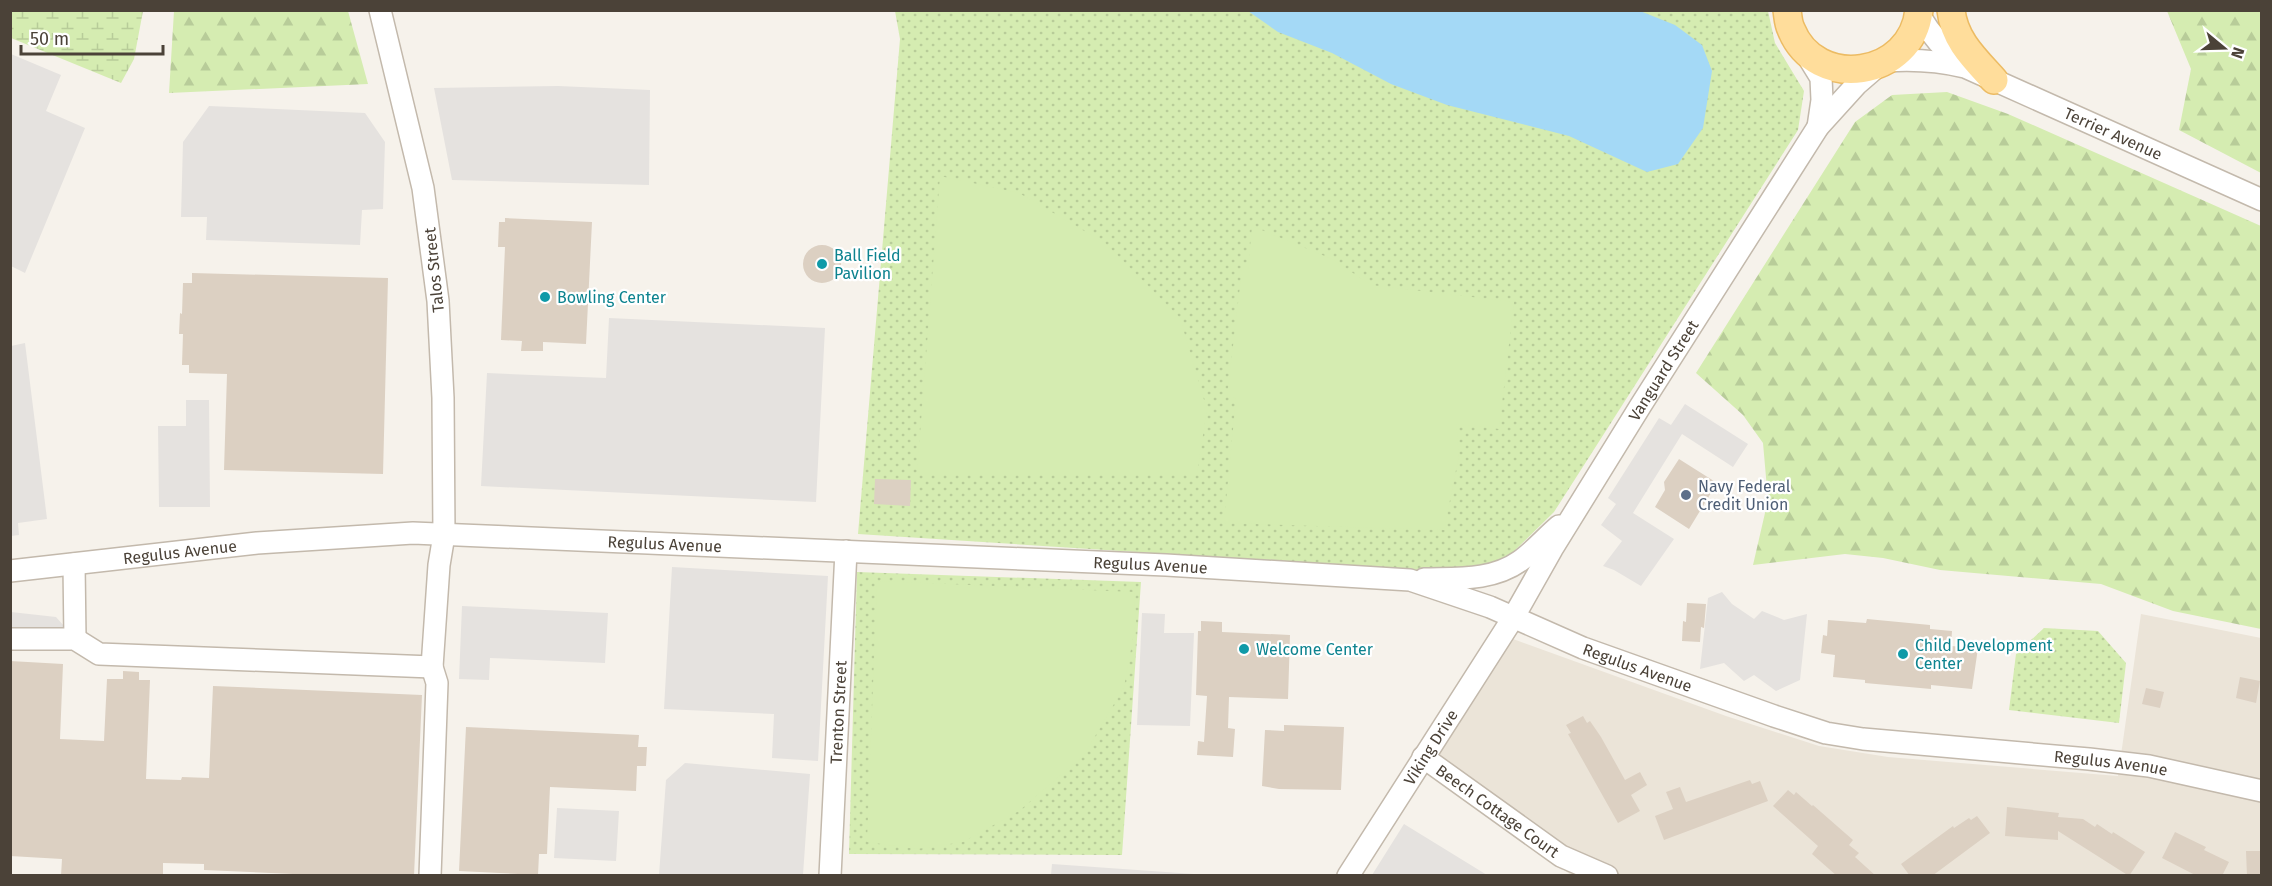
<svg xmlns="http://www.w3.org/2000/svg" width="2272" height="886" font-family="'Fira Sans',sans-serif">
	<defs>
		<pattern id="grass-dots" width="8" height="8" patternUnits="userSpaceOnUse" patternTransform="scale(1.5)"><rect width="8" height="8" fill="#d5ecb1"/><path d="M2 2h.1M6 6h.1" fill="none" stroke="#b8cc99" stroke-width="1.8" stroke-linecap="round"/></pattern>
		<pattern id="forest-firs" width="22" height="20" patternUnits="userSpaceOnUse" patternTransform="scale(1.5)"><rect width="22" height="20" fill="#d5ecb1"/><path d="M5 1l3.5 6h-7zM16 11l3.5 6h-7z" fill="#b8cc99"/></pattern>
		<pattern id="wetland-marsh" width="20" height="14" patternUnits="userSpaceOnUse" patternTransform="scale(1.5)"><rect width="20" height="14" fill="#d5ecb1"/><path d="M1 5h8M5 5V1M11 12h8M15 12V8" fill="none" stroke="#b8cc99"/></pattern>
	</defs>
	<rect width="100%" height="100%" fill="#f6f2eb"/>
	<path fill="#ebe4d8" d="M2141,614L2261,638V875H1571L1426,773L1513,639L1726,716L1819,746L1888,757L2118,776Z"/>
	<path fill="url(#grass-dots)" d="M895,11H1768L1775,43L1804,91L1798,130L1554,512L1503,562L1447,572L858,534L900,39Z
		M857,572L1141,582L1122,855L849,854Z
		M2044,628L2098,631L2126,663L2119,723L2009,710L2016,654Z"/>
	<path fill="url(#forest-firs)" d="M174,11H348L368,84L169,93Z
		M2167,11H2261V173L2179,130L2191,69Z
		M1947,92L2008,114L2261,226V629L2173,611L2101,584L1940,570L1883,558L1845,554L1753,565L1768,500L1763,443L1743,415L1696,373L1855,122L1892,95Z"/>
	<path fill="url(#wetland-marsh)" d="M10,11L143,10V11L134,59L121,83L11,38Z"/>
	<path fill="#d5ecb1" d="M940,176L1019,193L1105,243L1180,318L1207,410L1197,473H917Z
		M1252,226L1332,259L1371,285L1514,302L1499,429L1456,424L1459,455L1444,530L1224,523L1236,398L1227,397L1242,269H1248Z
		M877,581L1134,592L1136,622L1124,687L1084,755L1019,811L963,842L917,849L867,842Z"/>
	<path fill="#e5e2df" d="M11,54L61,75L46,111L85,128L25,273L11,266Z
		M558,86L650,90L649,185L452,180L434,88Z
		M209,106L365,113L385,142L383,209L362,210L360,245L206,240L207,217H181L183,142Z
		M609,318L825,328L816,502L481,486L487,373L606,378Z
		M25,343L47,519L18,523L19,535L11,536V346Z
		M186,400H209L210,507H159L158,426H186Z
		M1685,404L1748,444L1733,467L1682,434L1633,513L1674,539L1641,586L1614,570L1603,566L1622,541L1601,525L1616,504L1608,498L1659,418L1671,425Z
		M672,567L828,576L818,761L772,758L774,714L664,709Z
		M1722,592L1732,604L1754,619L1762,611L1784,620L1807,614L1800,680L1776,691L1754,675L1744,681L1724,663L1700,669L1708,598Z
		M462,606L608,613L605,663L490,658L489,680L459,679Z
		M11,612L56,617L64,626L46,640L11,639Z
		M1142,613L1165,614L1164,633H1194L1190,726L1137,725Z
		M685,763L810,774L803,875H659L666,780Z
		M557,808L619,811L616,861L554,858Z
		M1404,824L1487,875H1372Z
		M1052,864L1208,875H1051Z"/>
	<path fill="#a4d9f6" d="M1248,11H1640L1675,25L1702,45L1712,71L1703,128L1678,164L1647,172L1569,136L1447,105L1391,84L1332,53L1278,32Z"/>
	<path fill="#dcd0c2" d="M505,218L592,222L586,344L543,342V351H521L522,341L501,340L505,247H498L499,222H505Z
		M803 264a19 19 0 1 1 38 0a19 19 0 1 1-38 0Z
		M192,273L388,278L383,474L224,470L227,374L189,373V365H182L183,334H179L180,313L182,314L183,283H192Z
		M1679,459L1717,483L1689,529L1655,507L1665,490L1664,482Z
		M875,479L911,480L910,506L874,504Z
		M1687,603L1706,604L1704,628L1701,627L1700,642L1682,641L1683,621L1686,622Z
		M1867,619L1930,625V629L1952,631L1951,646L1978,648L1972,689L1931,685V689L1865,683V680L1833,677L1835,655L1821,653L1823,635L1827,636L1828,620L1866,623Z
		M1201,621L1222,622V632L1290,635L1288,699L1229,697L1228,728L1235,729L1233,757L1197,755L1198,741L1204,742L1207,696L1196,695L1198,631H1201Z
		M10,661L63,664L60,739L104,741L107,679H123V671L139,672V680H150L146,779L181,780L182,777L209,778L213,686L422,695L414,876H338L204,870V864L163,863V876H61L62,859L10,856Z
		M2240,677L2260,681L2256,703L2236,698Z
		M2146,688L2164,692L2160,708L2142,704Z
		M1583,716L1587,723L1590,721L1601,737L1625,780L1640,772L1647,785L1631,795L1640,811L1618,823L1568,734L1571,733L1566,725Z
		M1284,725L1344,727L1341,790L1279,789L1262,786L1265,730L1284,731Z
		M466,727L639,735L638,747H647L646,766H637L636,791L550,787L547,854H539L538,875L459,871Z
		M1750,780L1752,784L1760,781L1768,801L1664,840L1655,816L1673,809L1666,792L1680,787L1686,802Z
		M1788,790L1794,795L1796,792L1812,806L1813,805L1853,840L1849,845L1859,853L1855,857L1876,876H1837L1812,854L1818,846L1773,806Z
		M2007,807L2059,813L2058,817L2083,819L2095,827L2097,824L2112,834L2113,832L2145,852L2129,876L2058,831V840L2005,836Z
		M1977,816L1990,833L1932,876H1910L1901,864L1953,826L1954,828L1969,818L1971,820Z
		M2175,832L2206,847L2204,850L2229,862L2222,876H2197L2162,858Z
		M2246,851H2262V876H2247Z"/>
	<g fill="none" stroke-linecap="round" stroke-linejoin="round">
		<defs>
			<g id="minor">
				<path d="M1919,15C1931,35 1944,50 1962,65"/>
				<path d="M1805,52L1821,78L1822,100L1818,127"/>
				<path id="s1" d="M1888,61C1915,59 1939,61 1965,67L2262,200"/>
				<path d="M74,564L75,639"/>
				<path id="s2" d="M10,571L257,543L413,533L1166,565L1410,580L1490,607L1583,648L1774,716L1826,733L1863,739L2089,759L2149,766L2262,791"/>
				<path d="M1424,579C1457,578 1492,581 1520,561C1534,551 1546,537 1559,526"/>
				<path d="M10,639H75L99,654L432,667L439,565L444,535L443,398L438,301L423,188L380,10"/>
				<path id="s3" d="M1423,757L1561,856L1607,876"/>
				<path d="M430,876L437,683L432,667"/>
				<path id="s4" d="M830,876L846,551"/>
				<path id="s5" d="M1348,876L1513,618L1552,549L1641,405L1818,127L1857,84L1879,65"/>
			</g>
			<path id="major" d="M1787,10C1788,16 1788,23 1791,29C1816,92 1912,78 1919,10
				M1951,10C1954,40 1975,59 1994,80"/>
		</defs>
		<use href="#minor" stroke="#c3b9ac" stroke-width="24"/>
		<use href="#major" stroke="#ecbb63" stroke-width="30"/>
		<use href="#minor" stroke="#fff" stroke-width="21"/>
		<use href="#major" stroke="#ffdd9b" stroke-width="27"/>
	</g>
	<g fill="#0f9aa8" stroke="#fff" stroke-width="2">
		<circle cx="822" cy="264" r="6"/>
		<circle cx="545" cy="297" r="6"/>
		<circle cx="1244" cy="649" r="6"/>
		<circle cx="1903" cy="654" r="6"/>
	</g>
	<circle fill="#5c6f8a" stroke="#fff" stroke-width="2" cx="1686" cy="495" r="6"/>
	<g text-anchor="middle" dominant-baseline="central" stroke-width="4.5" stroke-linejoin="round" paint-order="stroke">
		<g font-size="16" fill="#4b4238" stroke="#fff">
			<text stroke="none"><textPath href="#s1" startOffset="240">Terrier Avenue</textPath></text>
			<text transform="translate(434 270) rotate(-96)">Talos Street</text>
			<text stroke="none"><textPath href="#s5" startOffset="596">Vanguard Street</textPath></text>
			<text stroke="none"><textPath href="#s2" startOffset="657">Regulus Avenue</textPath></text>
			<text stroke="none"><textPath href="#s2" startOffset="171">Regulus Avenue</textPath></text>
			<text stroke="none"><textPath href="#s2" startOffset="1143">Regulus Avenue</textPath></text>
			<text stroke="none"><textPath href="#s2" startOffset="1647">Regulus Avenue</textPath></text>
			<text stroke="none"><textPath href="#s4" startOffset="164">Trenton Street</textPath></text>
			<text stroke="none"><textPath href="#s5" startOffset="153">Viking Drive</textPath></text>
			<text stroke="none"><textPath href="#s2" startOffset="2133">Regulus Avenue</textPath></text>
			<text stroke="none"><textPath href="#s3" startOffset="92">Beech Cottage Court</textPath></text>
		</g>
		<g font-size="16" fill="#0d838f" stroke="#fff" text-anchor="start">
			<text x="834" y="255">Ball Field<tspan x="834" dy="18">Pavilion</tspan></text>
			<text x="557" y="297">Bowling Center</text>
			<text x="1915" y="645">Child Development<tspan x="1915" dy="18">Center</tspan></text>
			<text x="1256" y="649">Welcome Center</text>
		</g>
		<g font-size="16" fill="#4e5e75" stroke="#fff" text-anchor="start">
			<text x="1698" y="486">Navy Federal<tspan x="1698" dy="18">Credit Union</tspan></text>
		</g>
	</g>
	<rect width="2272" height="886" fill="none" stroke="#4b4238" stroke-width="24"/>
	<g transform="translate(2224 48) rotate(109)" stroke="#ffffff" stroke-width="4.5" paint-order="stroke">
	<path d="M0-4.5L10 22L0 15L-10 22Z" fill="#4b4238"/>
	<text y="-9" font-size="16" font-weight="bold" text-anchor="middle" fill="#4b4238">N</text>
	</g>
	<path d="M21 45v9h142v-9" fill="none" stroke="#4b4238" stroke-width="3"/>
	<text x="30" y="45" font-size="18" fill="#4b4238" stroke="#ffffff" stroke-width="4.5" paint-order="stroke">50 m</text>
</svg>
